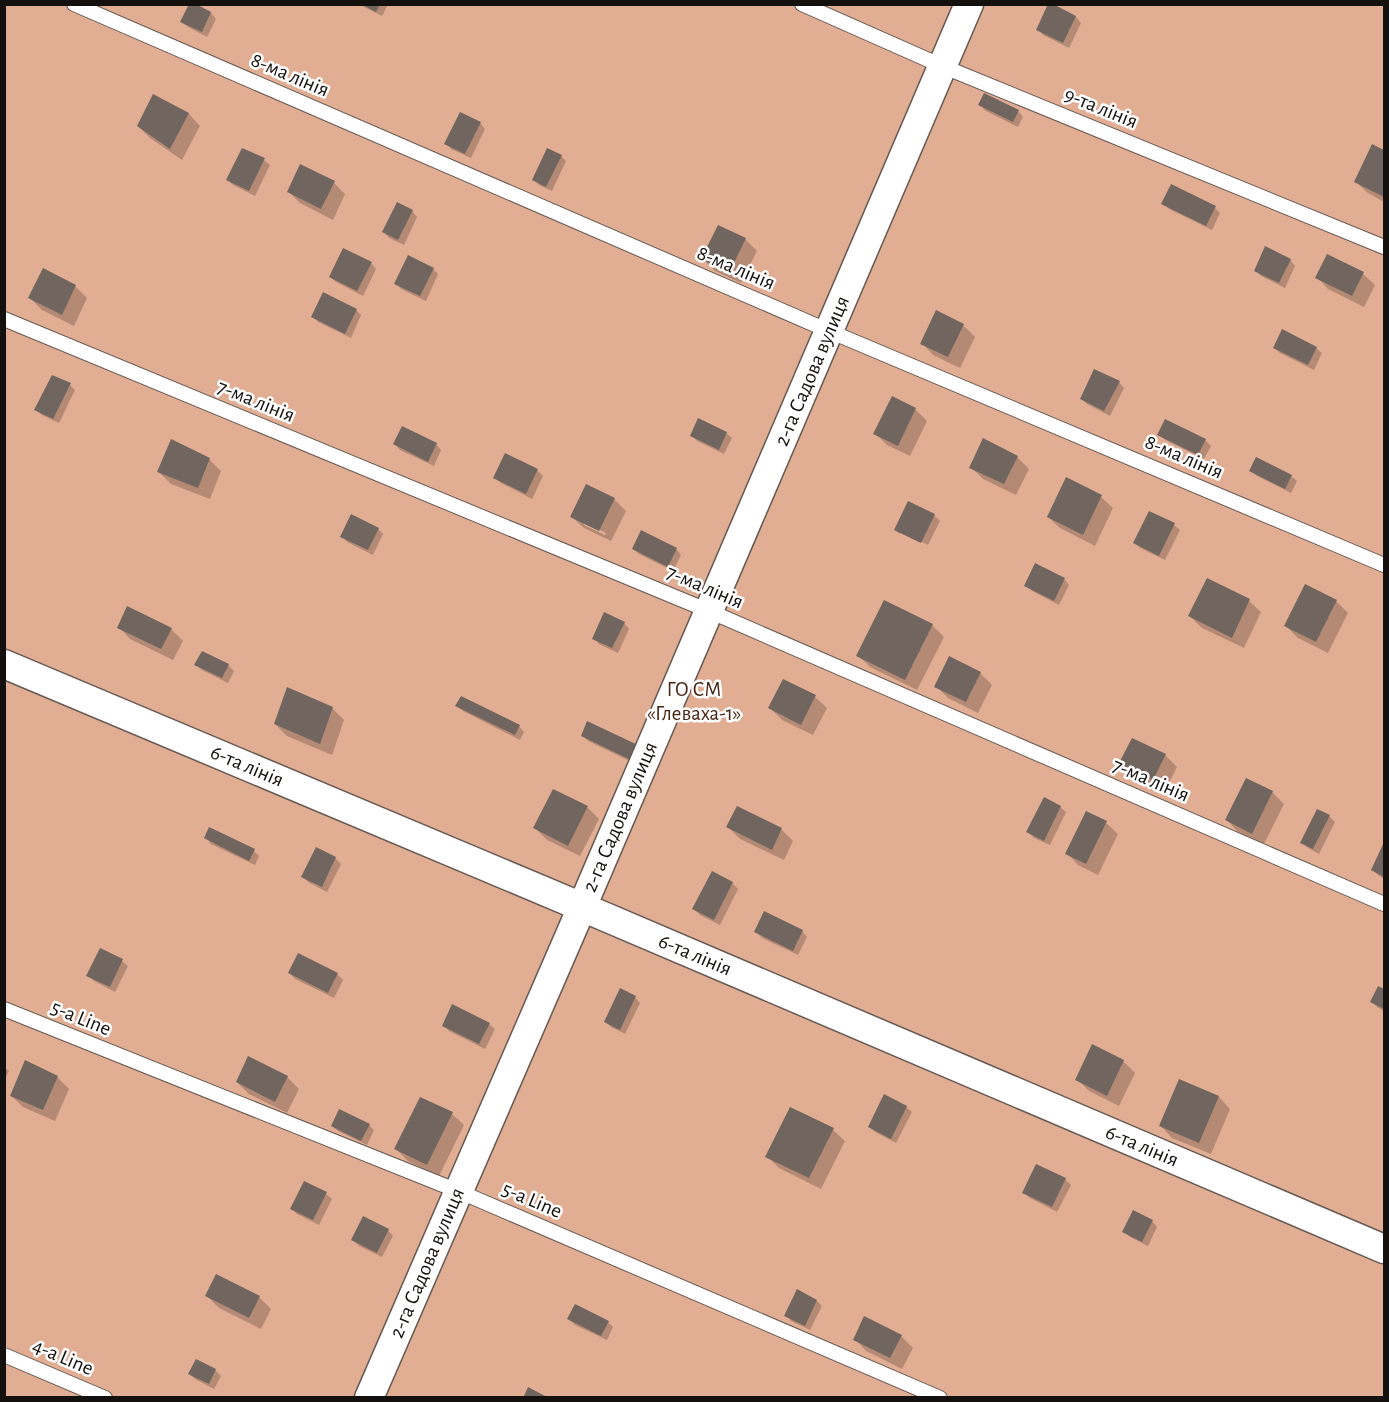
<svg xmlns="http://www.w3.org/2000/svg" width="1389" height="1402" font-family="'Alegreya Sans',sans-serif">
	<rect width="100%" height="100%" fill="#e9dbd4"/>
	<path fill="#e1ad93" d="M5,5H1384V1397H5Z"/>
	<path fill="#0003" fill-rule="evenodd" d="M192,4L211,13L216,19L207,37L188,27L182,22Z
		M358,4H388L382,16Z
		M1050,5L1076,17L1081,23L1069,48L1043,35L1038,29Z
		M154,96L189,114L200,126L182,160L150,138L138,126Z
		M980,105L1018,111L1023,117L1018,127L986,111Z
		M480,123L485,129L471,158L451,149L446,143Z
		M1373,146L1384,152V202L1368,193L1356,182Z
		M561,156L566,161L552,191L539,185L533,179Z
		M264,160L270,165L255,196L233,185L228,180Z
		M334,183L345,194L333,220L300,203L289,192Z
		M1163,203L1215,208L1220,213L1212,230L1169,209Z
		M412,211L417,217L404,245L389,238L384,232Z
		M745,239L757,251L741,283L715,271L703,259Z
		M1327,256L1363,274L1375,285L1364,307L1328,289L1317,277Z
		M1290,260L1295,266L1285,288L1261,276L1255,270Z
		M371,263L376,269L363,296L336,282L330,277Z
		M433,269L438,274L426,301L401,289L396,283Z
		M44,270L75,286L87,298L74,326L42,310L30,298Z
		M356,310L361,315L351,338L318,322L313,316Z
		M963,325L975,337L960,368L933,355L922,343Z
		M1275,348H1316L1322,353L1314,370L1280,353Z
		M1119,382L1124,388L1110,416L1087,404L1082,399Z
		M70,385L75,390L59,423L42,415L36,409Z
		M893,398L915,409L927,421L910,456L887,445L875,433Z
		M1166,421L1205,440L1211,446L1204,459L1165,440L1159,434Z
		M726,433L732,438L724,454L697,441L692,435Z
		M395,444H436L441,450L434,466L400,450Z
		M506,455L538,471L543,476L532,499L501,483L495,478Z
		M1017,457L1029,469L1016,495L983,479L971,467Z
		M209,459L221,471L210,499L171,484L159,472Z
		M1251,471L1291,476L1297,481L1291,493L1257,476Z
		M1067,479L1101,497L1113,508L1095,546L1060,528L1048,517Z
		M614,499L626,511L611,541L584,528L572,517ZM584,522L606,533L605,535L584,525Z
		M909,503L934,515L940,521L928,545L900,531V534L895,530Z
		M1149,513L1174,525L1180,530L1165,560L1140,548L1135,543Z
		M378,529L383,534L373,555L347,542L342,536Z
		M634,549H676L681,555L673,571L639,554Z
		M1064,579L1069,585L1059,605L1032,591L1026,585Z
		M1207,580L1249,601L1261,612L1244,648L1202,628L1190,616Z
		M1336,601L1348,613L1328,653L1298,638L1286,626Z
		M624,623L629,629L618,653L599,644L594,638Z
		M932,625L944,637L917,690L870,667L858,655Z
		M119,627L171,629L183,641L173,660L130,639Z
		M196,665H228L234,671L228,683L202,670Z
		M980,673L992,685L978,713L948,698L936,686Z
		M815,697L827,708L813,735L782,720L770,708Z
		M457,706L519,726L524,732L520,740L463,711Z
		M332,708L344,720L332,755L287,736L275,724Z
		M588,723L640,766L588,741L582,735Z
		M1165,755L1177,767L1165,791L1133,775L1121,763Z
		M1272,792L1284,804L1264,844L1238,832L1227,820Z
		M587,807L599,819L580,856L547,840L535,828Z
		M1060,807L1066,812L1050,845L1034,838L1028,832Z
		M1329,816L1335,822L1319,854L1308,848L1302,842Z
		M1106,823L1118,834L1098,875L1078,865L1067,853Z
		M728,827L781,829L793,841L784,860L740,839Z
		M206,838L254,851L259,856L255,865L211,844Z
		M1384,847V879L1378,875L1373,870Z
		M317,849L335,858L341,864L327,892L308,882L303,877Z
		M732,883L738,889L720,925L700,915L694,909Z
		M802,931L807,937L798,955L762,938L756,932Z
		M122,961L128,966L115,992L94,981L88,975Z
		M290,973L337,974L343,980L334,998L295,979Z
		M1379,988L1384,991V1011L1377,1007L1372,1002Z
		M635,997L640,1003L625,1034L611,1027L606,1022Z
		M489,1024L495,1029L485,1049L449,1031L444,1025Z
		M1093,1046L1123,1061L1135,1073L1119,1106L1089,1091L1077,1079Z
		M4,1067L9,1071L4,1081Z
		M57,1077L69,1089L55,1121L23,1107L11,1095Z
		M287,1077L299,1089L287,1113L249,1094L237,1082Z
		M1180,1081L1219,1097L1230,1109L1211,1154L1172,1138L1161,1126Z
		M421,1099L452,1114L464,1125L439,1176L408,1161L396,1149Z
		M906,1107L912,1112L896,1143L875,1132L870,1127Z
		M369,1125L374,1130L367,1145L338,1131L332,1126Z
		M833,1130L845,1141L821,1189L779,1168L767,1156Z
		M1065,1179L1071,1185L1057,1212L1030,1198L1024,1192Z
		M326,1194L332,1199L319,1225L297,1214L292,1209Z
		M1152,1221L1157,1227L1148,1246L1130,1237L1124,1232Z
		M388,1230L393,1236L382,1257L359,1246L353,1240Z
		M797,1291L817,1301L822,1306L810,1330L791,1321L786,1315Z
		M207,1296L259,1297L271,1309L261,1329L219,1308Z
		M569,1319L608,1322L613,1327L607,1340L575,1325Z
		M901,1336L913,1348L902,1369L866,1351L855,1339Z
		M215,1370L221,1376L214,1389L195,1379L190,1374Z"/>
	<path fill="#71655f" d="M189,4H196L211,12L202,32L180,22Z
		M361,4H380L376,12Z
		M1048,4H1053L1076,16L1063,43L1036,30Z
		M984,93L1019,110L1013,122L978,105Z
		M153,94L189,113L170,149L137,126Z
		M460,112L481,122L465,154L444,144Z
		M1372,144L1384,150V197L1354,182Z
		M242,148L265,158L249,191L226,180Z
		M547,148L562,155L546,187L532,180Z
		M300,164L335,181L321,209L287,192Z
		M1171,184L1216,206L1206,226L1161,204Z
		M397,202L413,210L398,240L382,232Z
		M718,225L746,238L729,273L701,259Z
		M1265,246L1291,259L1279,283L1254,271Z
		M343,248L372,262L357,291L329,277Z
		M1327,254L1364,272L1352,296L1315,278Z
		M408,255L434,268L420,296L394,284Z
		M43,268L76,285L62,315L28,298Z
		M323,292L357,309L345,334L311,317Z
		M936,310L964,324L948,357L920,344Z
		M1282,329L1317,347L1308,365L1273,348Z
		M1094,369L1120,381L1104,411L1080,399Z
		M52,375L71,383L53,419L34,410Z
		M892,396L916,408L898,446L873,434Z
		M698,418L727,432L719,450L690,436Z
		M1165,419L1206,439L1198,455L1157,435Z
		M402,426L437,443L428,462L393,444Z
		M983,438L1018,456L1004,484L969,468Z
		M171,439L210,458L198,488L157,472Z
		M505,453L538,469L526,494L493,478Z
		M1256,457L1292,475L1285,489L1249,471Z
		M1066,477L1102,495L1083,535L1047,517Z
		M586,484L615,498L599,531L570,517Z
		M908,501L935,514L921,543L894,530Z
		M1149,511L1175,523L1159,556L1133,543Z
		M351,514L379,528L368,550L340,537Z
		M641,530L677,548L668,567L632,549Z
		M1035,563L1065,578L1054,601L1024,586Z
		M1207,578L1250,599L1232,638L1188,616Z
		M1305,584L1337,600L1316,642L1284,626Z
		M884,600L933,624L905,680L856,656Z
		M127,606L172,628L161,649L117,628Z
		M604,612L625,622L612,648L592,639Z
		M202,651L229,664L222,678L194,665Z
		M949,656L981,672L966,702L934,687Z
		M783,679L816,695L801,725L768,708Z
		M287,687L333,707L320,744L274,724Z
		M461,696L520,725L515,735L455,706Z
		M587,721L642,747L635,762L581,736Z
		M1132,738L1166,754L1153,780L1119,763Z
		M1246,778L1273,791L1252,834L1225,820Z
		M553,789L588,806L568,846L533,828Z
		M1044,797L1061,806L1044,841L1026,832Z
		M737,806L782,828L772,850L726,827Z
		M1317,809L1330,815L1313,849L1300,843Z
		M1086,811L1107,821L1086,864L1065,854Z
		M209,827L255,849L249,861L204,838Z
		M1384,842V877L1371,870Z
		M316,847L336,857L322,887L301,877Z
		M712,871L733,882L714,920L692,909Z
		M764,911L803,930L793,951L754,932Z
		M100,948L123,959L110,987L86,976Z
		M298,953L338,973L328,993L288,973Z
		M1378,986L1384,989V1009L1370,1002Z
		M620,988L636,996L620,1030L604,1022Z
		M452,1004L490,1023L479,1044L442,1026Z
		M1092,1044L1124,1060L1107,1096L1075,1080Z
		M248,1056L288,1076L275,1102L236,1082Z
		M25,1060L58,1076L43,1110L10,1096Z
		M1179,1079L1219,1096L1199,1143L1159,1126Z
		M884,1094L907,1106L891,1139L868,1127Z
		M420,1097L453,1112L427,1165L394,1149Z
		M790,1107L834,1128L809,1178L765,1157Z
		M339,1109L370,1124L361,1141L331,1126Z
		M1036,1164L1066,1178L1052,1207L1022,1193Z
		M304,1181L327,1192L313,1220L290,1209Z
		M1133,1210L1153,1220L1142,1242L1122,1232Z
		M363,1216L389,1229L377,1253L351,1240Z
		M216,1274L260,1296L249,1318L205,1296Z
		M797,1289L817,1300L805,1326L784,1316Z
		M575,1304L609,1321L601,1336L567,1319Z
		M864,1316L902,1335L890,1358L853,1340Z
		M196,1359L216,1369L209,1384L188,1374Z
		M528,1387L549,1398H523Z"/>
	<g fill="none" stroke-linecap="round" stroke-linejoin="round">
		<defs>
			<path id="service" d="M74,4L829,331L1384,565
				M802,4L942,66L1384,247
				M4,319L709,611L1384,904
				M4,1009L458,1191L940,1398
				M4,1355L105,1398"/>
			<path id="minor" d="M4,664L582,907L1384,1249
				M369,1398L582,907L969,4"/>
		</defs>
		<use href="#service" stroke="#655953" stroke-width="16"/>
		<use href="#minor" stroke="#655953" stroke-width="31"/>
		<use href="#service" stroke="#fff" stroke-width="14"/>
		<use href="#minor" stroke="#fff" stroke-width="28"/>
	</g>
	<g text-anchor="middle" dominant-baseline="central" stroke-width="5" stroke-linejoin="round" paint-order="stroke">
		<g font-size="21" fill="#14100e" stroke="#fff">
			<text transform="translate(290 75) rotate(23)">8-ма лінія</text>
			<text transform="translate(1101 108) rotate(22)">9-та лінія</text>
			<text transform="translate(736 268) rotate(23)">8-ма лінія</text>
			<text transform="translate(812 371) rotate(-67)">2-га Садова вулиця</text>
			<text transform="translate(256 401) rotate(22)">7-ма лінія</text>
			<text transform="translate(1184 457) rotate(23)">8-ма лінія</text>
			<text transform="translate(705 587) rotate(23)">7-ма лінія</text>
			<text transform="translate(247 766) rotate(23)">6-та лінія</text>
			<text transform="translate(1151 780) rotate(23)">7-ма лінія</text>
			<text transform="translate(620 817) rotate(-67)">2-га Садова вулиця</text>
			<text transform="translate(695 955) rotate(23)">6-та лінія</text>
			<text transform="translate(81 1018) rotate(22)">5-a Line</text>
			<text transform="translate(1142 1146) rotate(23)">6-та лінія</text>
			<text transform="translate(532 1200) rotate(23)">5-a Line</text>
			<text transform="translate(427 1263) rotate(-67)">2-га Садова вулиця</text>
			<text transform="translate(63 1357) rotate(23)">4-a Line</text>
		</g>
		<g font-size="21" fill="#472613" stroke="#fff">
			<text x="694" y="689">ГО СМ<tspan x="694" dy="24">«Глеваха-1»</tspan></text>
		</g>
	</g>
	<rect width="1389" height="1402" fill="none" stroke="#14100e" stroke-width="12"/>
</svg>
